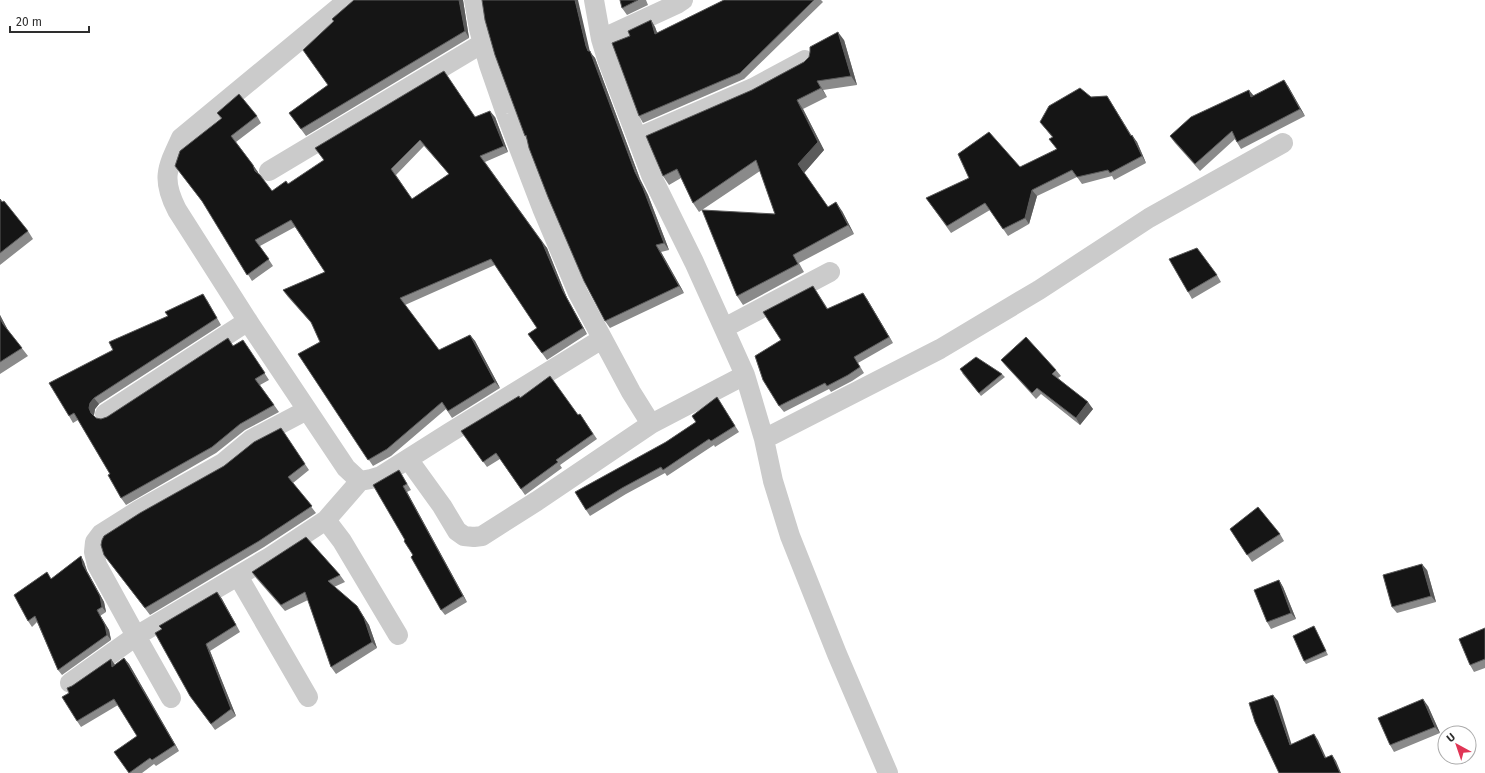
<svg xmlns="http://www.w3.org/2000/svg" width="1485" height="773" font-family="'Fira Sans',sans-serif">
	<rect width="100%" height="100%" fill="#fff"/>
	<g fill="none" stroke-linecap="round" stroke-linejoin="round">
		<path stroke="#cbcbcb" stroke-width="20" d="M348,0L181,138C167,168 161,179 177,210L251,326L346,468L360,481L371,479L381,476L449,433L602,339
			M474,0L479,29L489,65L506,114L542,208L578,293L631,392L651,424L745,375
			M594,0L601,39L607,59L651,175L694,262L745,375L764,439L773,481L790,536L837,654L888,773
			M601,39L677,4L683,0
			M637,138L753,88L805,60
			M269,171L483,43
			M724,328L830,272
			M105,414L248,321
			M764,439L940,349L1039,290L1149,218L1283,143
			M408,459L442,506L457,531L464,536L474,537L482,536L537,501L651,424
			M326,520L342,541L398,635
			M238,576L308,697
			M70,683L136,636L97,565L94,552L95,542L101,534L139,510L223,463L252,439L307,410
			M171,698L136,636L270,557L326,520L360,481"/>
	</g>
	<path fill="#8a8a8a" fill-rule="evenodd" d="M354,0H463L469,38L306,136L289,113L328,85L333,22L332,19Z
		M620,0H646L648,5L627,15L622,8Z
		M724,0H821L823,2L744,79L643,123L639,116L630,36L651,20L655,27L657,33Z
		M844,40L857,85L823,90L827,97L803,109L824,150L804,173L828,207L842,211L854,234L799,263L804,272L743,305L737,296L775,214L760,171L699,212L693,203L681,178L669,185L663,176L752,90L804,62L809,57L810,52Z
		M590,52L595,58L640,179L648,195L669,250L661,252L684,293L610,328L605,321L527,140L525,136Z
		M1288,86L1305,116L1241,149L1235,139L1200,171L1175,143L1170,136L1254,96Z
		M1107,96L1132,136L1137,142L1146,163L1114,180L1112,176L1082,184L1077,177L1037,196L1029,224L1008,236L990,210L951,233L926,198L1020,167L1057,150L1052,137L1040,122L1091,97Z
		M217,113L257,116L261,123L236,142L253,165L258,173L272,191L288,184L475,117H495L508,152L485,162L547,248L567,298L587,334L547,360L528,334L537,328L495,265L405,305L439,350L470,335L475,341L500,388L452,418L446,409L391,456L373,466L298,354L320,342L313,325L288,297L283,290L325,272L295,227L260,246L273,266L252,281L204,204L175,166L221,119ZM424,146L449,174L412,199L396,175Z
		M0,199L28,231L33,239L0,265Z
		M1217,275L1221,282L1192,299L1188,292Z
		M817,292L828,309L867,299L893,343L858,363L864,373L852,381L831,392L829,389L784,412L779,406L781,340Z
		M207,300L221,325L99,404L95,409L94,415V416L96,418L101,419L107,417L234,345L247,346L269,380L260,385L279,412L245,430L216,453L126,505L121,498L110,474L78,420L73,423L69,416Z
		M0,315L7,329L28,356L0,374Z
		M1001,360L1056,370L1061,376L1058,378L1093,409L1080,425L1041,394L1036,399L1006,366Z
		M962,373L1002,374L1005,377L981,396Z
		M717,397L739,432L715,447L714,445L667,476L665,473L626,494L590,516L586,510L666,442L696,422Z
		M520,398L578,415L580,414L597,439L560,465L562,468L525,495L500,459L487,467L461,431Z
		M281,428L309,470L293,483L316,513L264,547L150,615L104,555L224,466Z
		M399,470L411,490L407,492L467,602L445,615L441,610L405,540Z
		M1230,529L1280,534L1284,541L1252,562Z
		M81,556L84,562L87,571L104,602L106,612L100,616L109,630L111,640L62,675L58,670L37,622L32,627L28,621L51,579Z
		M1427,570L1436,602L1397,613L1392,607Z
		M252,572L340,575L345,582L334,587L361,613L369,625L377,648L336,674L331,667L308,600L285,611L256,578Z
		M1279,580L1283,587L1296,619L1271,629L1267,622Z
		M217,592L222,599L240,632L210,651L236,716L215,730L190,696L162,629Z
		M1485,628V668L1474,672L1470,665Z
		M1316,630L1328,655L1306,664L1304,661Z
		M124,658L129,664L179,751L156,766L154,764L142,773H129L137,736L118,705L81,727L77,721L69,693L72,686L111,659L115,665Z
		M1428,706L1440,733L1394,752L1390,745Z"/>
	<path fill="#5b5b5b" d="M459,0H463L469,38L465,31Z
		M575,0H578L590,52L595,58L640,179L648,195L669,250L664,243L588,51L586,46Z
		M651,20L655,27L660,40L655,34Z
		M838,32L844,40L857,85L851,76Z
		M1284,80L1288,86L1305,116L1300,109Z
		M817,81L823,90L827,97L821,88Z
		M1249,90L1254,96L1251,97Z
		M1107,96L1135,142L1132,135L1137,142L1146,163L1142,156L1131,136Z
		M797,100L803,109L824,150L804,173L798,164Z
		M490,111L495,117L508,152L504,146Z
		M253,165L258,172L259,177L255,171Z
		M1032,190L1037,196L1029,224L1025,218Z
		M836,202L842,211L854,234L848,225Z
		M542,242L547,248L567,298L587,334L583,328L563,291Z
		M656,245L661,252L684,293L679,286Z
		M863,293L867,299L893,343L889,337Z
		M0,315L9,332L3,324L0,318Z
		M470,335L475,341L500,388L495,382Z
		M94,398L99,404L95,409L94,415L95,420L91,413L89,408L90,403Z
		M1088,402L1093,409L1080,425L1076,418Z
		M403,486L407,492L467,602L463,596Z
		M81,556L84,562L87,571L104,602L106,612L102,607L83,565Z
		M1422,564L1427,570L1436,602L1431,596Z
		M1279,580L1283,587L1296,619L1291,613Z
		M217,592L222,599L240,632L236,625Z
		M357,606L369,625L377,648L372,642Z
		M97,610L109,630L111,640L107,635Z
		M206,644L210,651L236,716L231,709Z
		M124,658L129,664L179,751L175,745Z
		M111,659L115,665L112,667Z
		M1273,695L1278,701L1294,752L1290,745Z
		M1423,699L1428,706L1440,733L1435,727Z
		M1314,734L1318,740L1329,764L1325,758Z
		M1332,755L1336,761L1341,773H1340Z"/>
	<path fill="#151515" stroke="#5b5b5b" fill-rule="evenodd" d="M354,0H459L465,31L301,129L289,113L328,85L303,50L334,21L332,19Z
		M482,0H575L586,46L588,51H590L635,172L643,188L664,243L656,245L679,286L605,321L584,281L548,197L529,148L526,135L525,136L495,55L485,20Z
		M620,0H638L622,8Z
		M724,0H814L740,73L639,116L612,43L630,36L628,31L651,20L655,34Z
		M838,32L851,76L817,81L821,88L797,100L818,142L798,164L828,207L836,202L848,225L793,255L798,264L737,296L702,210L775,214L756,160L693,203L677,169L663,176L646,136L752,90L804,62L809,57L810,52V47Z
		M444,71L475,117L490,111L504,146L480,156L542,242L563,291L583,328L542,353L528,334L537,328L491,259L400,298L439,350L470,335L495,382L448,411L442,402L387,449L368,460L298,354L320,342L311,322L283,290L325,272L291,220L255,240L269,259L247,275L202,201L175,166L180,151L222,118L217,113L239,94L257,116L231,136L253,165L255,171L260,175L272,191L286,181L288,184L324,160L315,148ZM420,140L449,174L412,199L391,169Z
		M1284,80L1300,109L1237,142L1232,131L1195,164L1170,136L1191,117L1249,90L1251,97Z
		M1080,88L1091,97L1107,96L1131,136L1132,135L1142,156L1110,173L1108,170L1077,177L1072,170L1032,190L1025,218L1003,229L985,203L947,226L926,198L969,178L958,154L989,132L1020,167L1057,149L1049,139L1053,137L1040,122L1049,106Z
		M0,199L2,202L4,201L28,231L0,253Z
		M1197,248L1217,275L1188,292L1169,259Z
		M813,286L827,309L863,293L889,337L854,357L860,367L848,375L827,386L825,383L779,406L763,380L755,356L781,340L763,312Z
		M203,294L217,318L94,398L90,403L89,408L91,413L96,418L101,419L107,417L228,338L233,346L243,340L265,373L255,379L274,405L240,424L212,447L121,498L108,475L110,474L74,413L69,416L49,383L113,350L109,342L168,316L165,312Z
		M0,318L3,324L22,348L0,362Z
		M1026,337L1056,370L1052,374L1088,402L1076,418L1037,388L1032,393L1001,360Z
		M976,357L1002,374L979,393L960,369Z
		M550,376L578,415L580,414L593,434L556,460L558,462L521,489L496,453L483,462L461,431L519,396L520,398Z
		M717,397L735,426L711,441L709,439L663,470L661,467L622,488L586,510L575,492L666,442L696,422L692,416Z
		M281,428L305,464L288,477L312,506L259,541L145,608L104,555L101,545L102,540L104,536L140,513L224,466L254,442Z
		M399,470L407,484L403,486L463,596L441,610L411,557L413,555L404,541L405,540L373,485Z
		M1258,507L1280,534L1247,555L1230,529Z
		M306,537L340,575L328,581L357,606L364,618L372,642L331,667L305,592L281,605L252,572Z
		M81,556L83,565L100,596L102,607L97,610L105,625L107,635L58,670L35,616L28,621L14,595L47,572L51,579Z
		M1422,564L1431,596L1392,607L1383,575Z
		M1279,580L1291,613L1267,622L1254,590Z
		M217,592L236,625L206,644L231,709L211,724L190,696L155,633L162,629L159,626Z
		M1314,626L1326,651L1304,661L1293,636Z
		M1485,628V659L1470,665L1459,639Z
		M124,658L175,745L152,760L150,758L129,773L114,752L137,736L114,699L77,721L62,697L69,693L67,688L72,686L111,659L112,667Z
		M1273,695L1290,745L1314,734L1325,758L1332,755L1340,773H1279L1255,722L1249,703Z
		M1423,699L1435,727L1390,745L1378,718Z"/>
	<g transform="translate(1457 745) rotate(320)"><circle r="19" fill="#ffffff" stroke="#ababab"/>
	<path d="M0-3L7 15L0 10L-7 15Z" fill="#e03555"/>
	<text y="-6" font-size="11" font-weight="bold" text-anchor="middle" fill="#2e2e2e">U</text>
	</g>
	<path d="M10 26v6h79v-6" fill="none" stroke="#2e2e2e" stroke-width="2"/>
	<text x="16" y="26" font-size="12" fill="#2e2e2e" stroke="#ffffff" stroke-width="3" paint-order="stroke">20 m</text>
</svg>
